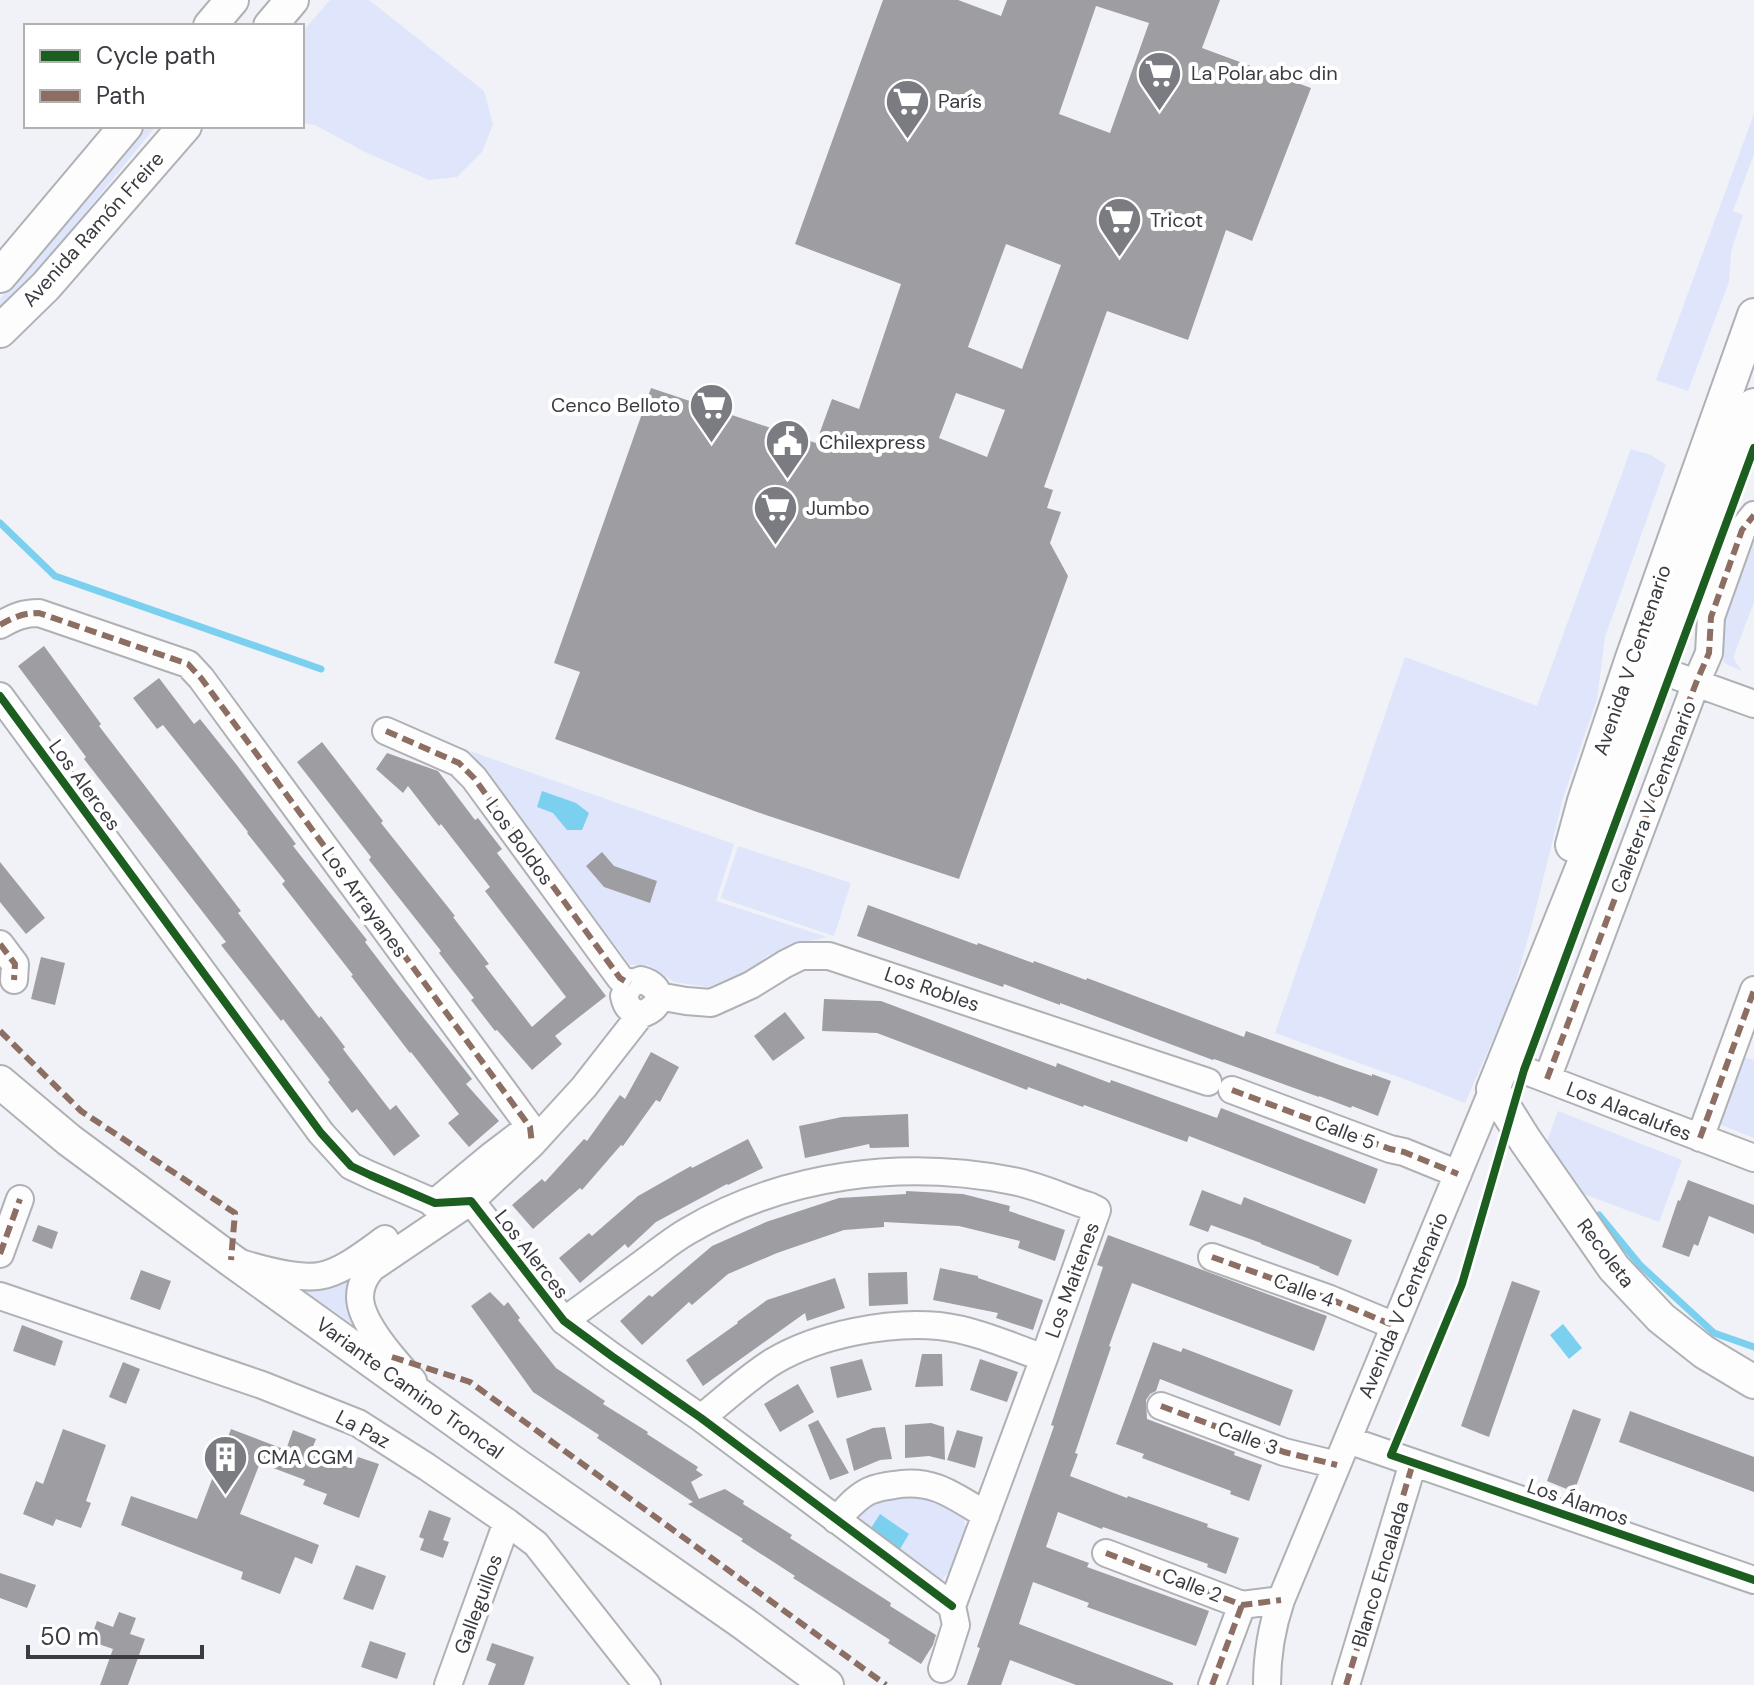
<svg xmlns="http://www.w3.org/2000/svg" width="1754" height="1685" font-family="'DM Sans',sans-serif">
	<rect width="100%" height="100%" fill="#f0f2f8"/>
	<path fill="#dfe5fa" d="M330,0H369L484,91L493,124L482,152L457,177L429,180L365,152L315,125L302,123V32Z
		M1754,114V154L1733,211L1743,215L1731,252L1729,282L1688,391L1656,380Z
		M144,126H156L0,318V299Z
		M1631,449L1651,455L1666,465L1605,637L1597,699L1563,798L1532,924L1511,999L1465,1103L1415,1083L1275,1033L1405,657L1537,706Z
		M1754,523V602L1733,658L1742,671L1724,663L1722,648L1715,623Z
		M470,751L734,844L716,901L827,937L791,945L767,956L753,968L708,987L674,982L648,965H630Z
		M738,846L851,883L834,936L721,898Z
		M1743,1057L1754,1060V1138L1719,1124Z
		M1558,1111L1682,1160L1659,1222L1581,1193L1546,1144Z
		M362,1264L364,1332L304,1290L322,1287Z
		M902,1497L934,1498L964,1519L967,1541L958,1561L936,1587L855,1524L857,1516L874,1505Z"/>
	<path fill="#7cd0ef" d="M542,791L576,803L589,813L582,830H567L553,813L537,807Z
		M1563,1324L1582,1348L1569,1359L1550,1335Z
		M880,1514L909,1534L900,1549L871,1528Z"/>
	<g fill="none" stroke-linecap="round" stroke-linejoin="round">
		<path stroke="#7cd0ef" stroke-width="7" d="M0,523L55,576L321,669
			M1599,1215L1640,1265L1714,1333L1754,1347"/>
	</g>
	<path fill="#9e9ea2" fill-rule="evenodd" d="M883,0H958L1001,16L1007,0H1220L1202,48L1311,88L1252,241L1226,230L1188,340L1107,311L1044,487L1053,490L1047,508L1061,512L1050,543L1068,576L959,879L757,812L555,739L580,672L554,663L651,388L816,443L832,399L859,409L901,284L795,244ZM1096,6L1149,23L1110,133L1059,114ZM1006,244L1061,265L1022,369L968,347ZM956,393L1005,410L987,457L939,438Z
		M44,646L101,724L99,726L241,911L238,913L319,1018L321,1016L345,1047L343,1049L390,1110L396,1105L420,1136L394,1156L357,1109L352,1113L328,1082L330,1080L283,1019L281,1021L221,945L226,942L84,759L86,757L18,666Z
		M159,678L194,724L200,719L236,764L296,844L293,846L367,940L365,942L400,988L472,1079L466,1084L499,1121L469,1147L448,1123L459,1114L411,1052L410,1053L351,976L353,975L282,884L285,881L247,833L248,832L163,725L157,729L133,698Z
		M322,742L383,821L381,823L455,916L453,917L489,964L485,966L532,1027L566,997L485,891L490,887L441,824L439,826L408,786L403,793L376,769L387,753L438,771L475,820L478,818L502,849L497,853L606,996L555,1036L562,1044L532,1070L497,1030L495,1031L471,1000L474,998L439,953L441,951L369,860L371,857L297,762Z
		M602,852L614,866L657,881L650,903L604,887L586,866Z
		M0,862L45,918L26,934L0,902Z
		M868,905L977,945L978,943L1033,963L1034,961L1086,980L1087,978L1244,1037L1246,1031L1345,1067L1372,1076V1074L1391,1081L1378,1116L1352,1106L1351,1108L1319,1096V1097L1214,1059L1213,1060L1060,1003V1005L1004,984L1003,987L857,936Z
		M41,957L65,963L55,1005L31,999Z
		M824,999L881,1001L1056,1067L1057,1063L1110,1083L1111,1080L1217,1118L1221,1108L1378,1169L1365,1204L1189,1136L1187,1142L1084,1105L1083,1107L1028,1087L1027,1090L877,1033L822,1031Z
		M785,1012L805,1038L773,1061L754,1036Z
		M651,1052L679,1067L660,1102L656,1100L623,1146L621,1145L582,1190L580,1188L533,1229L512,1205L542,1179L545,1182L584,1139L587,1141L620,1095L625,1099Z
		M908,1114L909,1147L870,1148L869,1144L805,1158L799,1126L842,1117Z
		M748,1139L763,1168L728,1185L727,1184L656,1222L628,1248L625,1244L580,1283L559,1258L589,1233L592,1236L638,1196L691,1166L692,1168Z
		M1688,1180L1754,1205V1234L1709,1216L1698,1246L1694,1244L1689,1257L1662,1247L1678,1200L1680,1201Z
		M1202,1190L1241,1205L1244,1197L1352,1240L1338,1276L1319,1268L1320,1267L1261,1244V1243L1211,1225L1208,1232L1189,1225Z
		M906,1191L963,1194L1010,1206L1009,1211L1065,1230L1055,1261L1018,1248L1020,1241L959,1226L884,1222V1227L844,1230L777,1253L728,1274L692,1305L689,1302L642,1345L620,1321L649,1295L652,1297L712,1246L766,1222L839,1198L906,1194Z
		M38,1225L58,1232L52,1249L32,1241Z
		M1108,1235L1327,1316L1314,1351L1132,1283L1109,1346L1111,1347L1075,1453L1078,1454L1070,1476L1127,1498L1128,1496L1208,1524L1207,1527L1239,1538L1226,1574L1207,1567L1208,1564L1103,1527L1102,1529L1058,1512L1046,1547L1089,1563L1087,1567L1209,1611L1196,1646L1087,1607L1089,1603L1033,1582L1019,1624L1173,1683V1685H1076L1010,1660L1001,1685H967L980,1648L977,1647L1054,1426L1051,1425L1103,1267L1097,1265Z
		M940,1268L978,1276V1278L1043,1300L1033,1330L996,1318L998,1313L933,1300Z
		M141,1270L171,1281L160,1310L130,1299Z
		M907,1272L908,1304L869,1306L868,1273Z
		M835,1278L845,1308L807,1321L805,1313L703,1386L686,1360L738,1323L737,1322L767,1300Z
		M1512,1281L1540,1291L1489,1437L1461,1426Z
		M490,1292L504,1306L508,1302L520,1318L518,1320L556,1368L605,1401L603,1404L648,1432L647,1434L698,1467L696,1470L703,1475L691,1482L699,1499L725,1489L744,1501L743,1504L792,1535L790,1538L891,1603L890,1606L936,1635L933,1645L921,1664L888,1643L890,1640L793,1578L795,1576L741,1541L743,1539L688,1504L693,1502L597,1438L599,1435L533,1392L471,1306Z
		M22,1325L63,1341L55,1366L13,1351Z
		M1153,1342L1181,1352L1183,1348L1293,1390L1280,1426L1160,1379L1156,1391L1150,1394L1146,1400L1147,1419L1235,1452L1234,1455L1262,1465L1249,1501L1230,1494L1231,1491L1142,1458L1144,1454L1116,1444Z
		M922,1354H942L943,1386L915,1387Z
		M862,1359L872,1390L837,1398L830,1367Z
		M980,1359L1018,1372L1007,1402L970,1390Z
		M123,1362L140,1369L126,1404L109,1397Z
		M798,1384L814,1412L780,1432L764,1404Z
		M1573,1409L1601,1419L1574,1492L1547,1481Z
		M1630,1411L1754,1457V1492L1619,1442Z
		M818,1420L849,1473L830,1480L808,1425Z
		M931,1423L944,1427L945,1460L929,1456L905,1458V1425Z
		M885,1427L892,1459L880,1460L854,1471L846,1439L873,1428Z
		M63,1429L106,1445L86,1501L91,1503L81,1528L56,1519L53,1526L23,1514L36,1481L43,1484Z
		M231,1429L286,1450L293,1430L316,1439L312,1449L354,1466L358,1457L379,1464L359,1518L323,1504L327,1494L303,1485L305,1480L260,1463L240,1514L319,1545L312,1564L295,1557L280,1594L241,1579L243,1572L121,1525L131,1496L197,1519Z
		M957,1430L983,1437L975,1468L947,1460Z
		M429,1510L451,1518L443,1540L449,1542L443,1558L420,1550L424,1539L419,1537Z
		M356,1565L386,1576L373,1610L343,1599Z
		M0,1573L36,1585L27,1608L0,1598Z
		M119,1612L136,1618L130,1634L145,1639L128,1685H100L113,1649L90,1641L97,1621L113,1627Z
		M370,1641L406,1653L397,1679L361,1667Z
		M492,1643L534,1657L524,1685H488L496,1664L486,1660Z"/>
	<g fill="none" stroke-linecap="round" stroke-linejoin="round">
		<defs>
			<path id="minor" d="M0,625C14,617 23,613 39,613L188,664L201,678L530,1127L532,1144
				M1657,669L1754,704
				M0,696L321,1133L351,1166L370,1175L435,1203L471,1201L564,1321L613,1357L701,1418L952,1606
				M386,731L459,763L474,778L620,978L630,984
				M0,944L15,964L14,980
				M658,996L686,1001L711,1003L751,985L785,964L801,956H829L1208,1082
				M1505,1063L1754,1158
				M1547,1079L1696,683L1709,653L1711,617L1742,530L1754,515
				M1232,1090L1390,1149L1404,1152L1458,1174
				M1700,1138L1754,990
				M433,1204L491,1156L524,1131
				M0,1254L20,1199
				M1212,1257L1330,1299L1395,1326
				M244,1264C264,1270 298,1279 319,1276C341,1273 367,1252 385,1239
				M0,1296L262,1385L358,1423L427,1467L507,1522L536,1544L647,1685
				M564,1321C590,1302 617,1282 643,1263C658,1252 672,1240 688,1231C785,1174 903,1159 1013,1181C1039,1186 1064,1198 1089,1206L1097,1210L1044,1358L952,1606L956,1625L942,1669
				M413,1381C396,1362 360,1323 360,1297C360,1286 365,1276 372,1268L471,1201L532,1144L584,1087L641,1014C664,1008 664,986 641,980L630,984L624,996C626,1006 630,1012 641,1014
				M1161,1406L1284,1452L1337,1465
				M701,1418C725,1399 748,1377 774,1361C818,1335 888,1321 939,1326C975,1330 1010,1346 1044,1358
				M1348,1440L1754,1580
				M836,1520C846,1510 856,1497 869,1491C876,1488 886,1486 894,1485C933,1478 954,1496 986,1515
				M1106,1553L1242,1605L1281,1600
				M448,1685L507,1522
				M1212,1685L1242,1605
				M1267,1685C1267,1655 1271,1629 1281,1600L1493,1089
				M1346,1685L1413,1463"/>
			<path id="major" d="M210,26L232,0
				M270,26L292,0
				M0,276L126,126
				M0,331L46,286L185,126
				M1754,405L1606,808L1493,1089L1525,1140L1614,1268L1661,1318L1704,1352L1754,1382
				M1572,845L1584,801L1632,658L1754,315
				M0,1082L69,1140L231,1260L511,1461L743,1623L827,1685"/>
		</defs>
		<use href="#minor" stroke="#afb1b5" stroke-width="30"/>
		<use href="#major" stroke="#afb1b5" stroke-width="36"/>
		<use href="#minor" stroke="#fdfdfe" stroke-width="26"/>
		<use href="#major" stroke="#fdfdfe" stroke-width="32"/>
		<path stroke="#8d6e63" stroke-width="6" stroke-dasharray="12 6" stroke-linecap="butt" d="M0,625C14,617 23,613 39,613L188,664L201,678L530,1127L532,1144
			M386,731L459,763L474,778L620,978L630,984
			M0,944L15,964L14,980
			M0,1031L81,1111L235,1213L231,1260
			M1547,1079L1696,683L1709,653L1711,617L1742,530L1754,515
			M1232,1090L1390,1149L1404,1152L1458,1174
			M1700,1138L1754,990
			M0,1254L20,1199
			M1212,1257L1330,1299L1395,1326
			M392,1357L470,1382L886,1685
			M1161,1406L1284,1452L1337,1465
			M1106,1553L1242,1605L1281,1600
			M1212,1685L1242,1605
			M1346,1685L1413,1463"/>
		<defs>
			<path id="cycleway" d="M1754,448L1524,1070L1462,1284L1391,1455L1754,1580
				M0,696L321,1133L351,1166L370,1175L435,1203L471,1201L564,1321L613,1357L701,1418L952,1606"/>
		</defs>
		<use href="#cycleway" stroke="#fff" stroke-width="13"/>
		<use href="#cycleway" stroke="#1b5e20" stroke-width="8"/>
	</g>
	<defs>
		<symbol id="supermarket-pin" viewBox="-11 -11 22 30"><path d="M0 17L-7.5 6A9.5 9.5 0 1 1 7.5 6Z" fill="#7a7c81" stroke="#fff"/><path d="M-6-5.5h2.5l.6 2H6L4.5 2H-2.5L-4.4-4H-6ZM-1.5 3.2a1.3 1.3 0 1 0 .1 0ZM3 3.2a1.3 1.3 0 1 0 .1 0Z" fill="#fff"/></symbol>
		<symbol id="civic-pin" viewBox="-11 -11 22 30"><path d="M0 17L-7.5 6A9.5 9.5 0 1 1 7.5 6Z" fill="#7a7c81" stroke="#fff"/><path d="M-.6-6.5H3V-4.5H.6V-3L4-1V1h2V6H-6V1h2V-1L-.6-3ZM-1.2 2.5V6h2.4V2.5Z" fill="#fff"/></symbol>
		<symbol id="building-pin" viewBox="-11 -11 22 30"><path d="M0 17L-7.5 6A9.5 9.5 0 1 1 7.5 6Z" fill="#7a7c81" stroke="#fff"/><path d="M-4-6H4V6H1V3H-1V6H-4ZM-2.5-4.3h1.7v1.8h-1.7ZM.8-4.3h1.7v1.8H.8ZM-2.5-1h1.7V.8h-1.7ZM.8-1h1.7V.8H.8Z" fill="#fff"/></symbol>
	</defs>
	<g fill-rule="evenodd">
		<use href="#supermarket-pin" x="1134" y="48" width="51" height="69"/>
		<use href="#supermarket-pin" x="882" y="76" width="51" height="69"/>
		<use href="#supermarket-pin" x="1094" y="194" width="51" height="69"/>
		<use href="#supermarket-pin" x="686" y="380" width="51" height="69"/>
		<use href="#civic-pin" x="762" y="416" width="51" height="69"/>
		<use href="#supermarket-pin" x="750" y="482" width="51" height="69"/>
		<use href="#building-pin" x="200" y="1432" width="51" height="69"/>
	</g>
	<g text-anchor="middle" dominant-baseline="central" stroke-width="8" stroke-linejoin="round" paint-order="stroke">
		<g font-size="20" fill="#3b3c41" stroke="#fff" text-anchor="start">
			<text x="1191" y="73">La Polar abc din</text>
			<text x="938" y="101">París</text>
			<text x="1150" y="220">Tricot</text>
			<text x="680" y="405" text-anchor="end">Cenco Belloto</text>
			<text x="819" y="442">Chilexpress</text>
			<text x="806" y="508">Jumbo</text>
			<text x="257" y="1457">CMA CGM</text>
		</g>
		<g font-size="20" fill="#3b3c41" stroke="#fff">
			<text transform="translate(93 229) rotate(-48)">Avenida Ramón Freire</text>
			<text transform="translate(1632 660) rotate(-71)">Avenida V Centenario</text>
			<text transform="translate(85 785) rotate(54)">Los Alerces</text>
			<text transform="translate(1653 797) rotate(-69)">Caletera V Centenario</text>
			<text transform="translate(520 842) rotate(54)">Los Boldos</text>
			<text transform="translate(365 902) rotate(54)">Los Arrayanes</text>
			<text transform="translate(932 989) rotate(19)">Los Robles</text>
			<text transform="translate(1629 1111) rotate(21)">Los Alacalufes</text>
			<text transform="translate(1345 1132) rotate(21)">Calle 5</text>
			<text transform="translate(1606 1253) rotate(53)">Recoleta</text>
			<text transform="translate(532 1254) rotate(52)">Los Alerces</text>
			<text transform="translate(1072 1280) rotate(-70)">Los Maitenes</text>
			<text transform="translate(1304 1290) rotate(20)">Calle 4</text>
			<text transform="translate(1403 1305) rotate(-67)">Avenida V Centenario</text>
			<text transform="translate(410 1388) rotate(36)">Variante Camino Troncal</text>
			<text transform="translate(363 1429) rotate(28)">La Paz</text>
			<text transform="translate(1248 1438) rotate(20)">Calle 3</text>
			<text transform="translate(1578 1502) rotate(19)">Los Álamos</text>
			<text transform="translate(1380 1574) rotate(-73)">Blanco Encalada</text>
			<text transform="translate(1192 1585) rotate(21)">Calle 2</text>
			<text transform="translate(478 1604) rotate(-70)">Galleguillos</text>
		</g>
	</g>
	<rect x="24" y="24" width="280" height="104" fill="#ffffff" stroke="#b1b1b3" stroke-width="2"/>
	<rect x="40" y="50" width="40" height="12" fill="#1b5e20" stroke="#b1b1b3" stroke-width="2"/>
	<text x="96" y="64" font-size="24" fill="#3b3c41">Cycle path</text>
	<rect x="40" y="90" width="40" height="12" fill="#8d6e63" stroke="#b1b1b3" stroke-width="2"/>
	<text x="96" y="104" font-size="24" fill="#3b3c41">Path</text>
	<path d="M28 1645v12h174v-12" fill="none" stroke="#3b3c41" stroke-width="4"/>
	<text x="40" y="1645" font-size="24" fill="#3b3c41" stroke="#ffffff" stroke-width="6" paint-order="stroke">50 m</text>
</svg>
